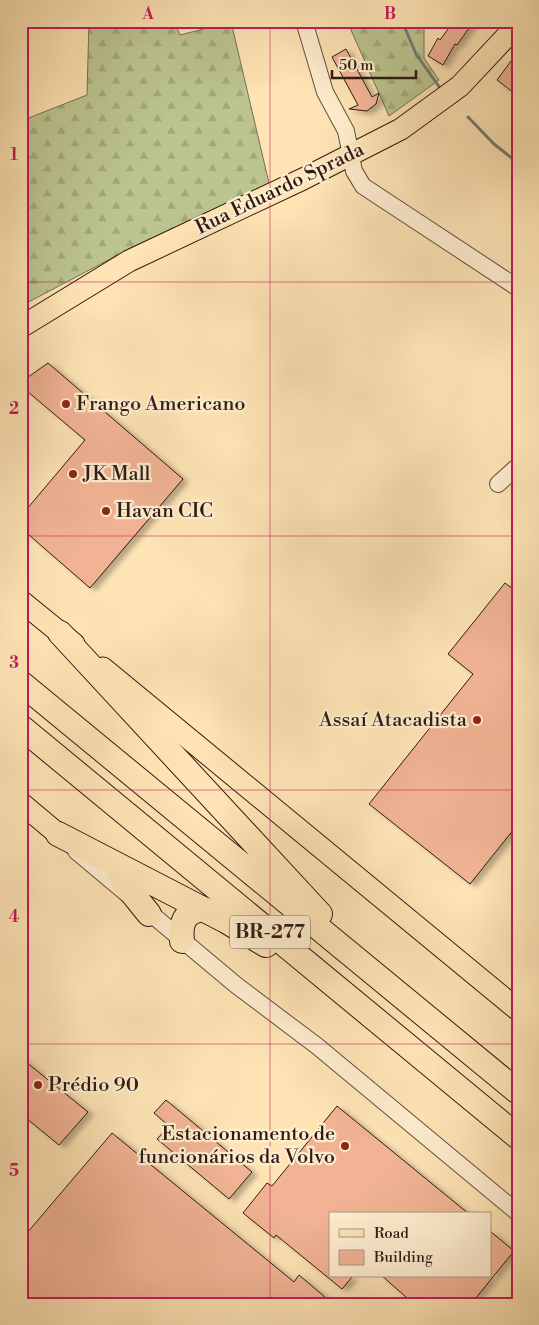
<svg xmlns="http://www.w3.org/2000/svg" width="539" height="1325" font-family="'Libre Bodoni',serif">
	<defs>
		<pattern id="forest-firs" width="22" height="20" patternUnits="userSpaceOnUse" patternTransform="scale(1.25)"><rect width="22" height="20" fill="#bcc590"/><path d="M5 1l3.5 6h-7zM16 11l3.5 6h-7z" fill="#a2a97b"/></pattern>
		<filter id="shadow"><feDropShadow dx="5.5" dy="3" stdDeviation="2.5" flood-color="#0004"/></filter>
	</defs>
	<rect width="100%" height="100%" fill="#fee4b5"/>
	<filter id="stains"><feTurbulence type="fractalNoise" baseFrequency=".004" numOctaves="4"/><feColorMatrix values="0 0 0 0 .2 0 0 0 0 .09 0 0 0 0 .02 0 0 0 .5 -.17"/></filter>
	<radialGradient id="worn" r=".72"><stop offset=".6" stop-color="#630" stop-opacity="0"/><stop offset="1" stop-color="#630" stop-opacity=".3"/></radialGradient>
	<path fill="url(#forest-firs)" stroke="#767051" d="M89,21H174L180,35L231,22L269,183L131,248L21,306V121L87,95Z
		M347,21H424V58L439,80L389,116Z"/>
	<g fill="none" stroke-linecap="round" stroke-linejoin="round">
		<path stroke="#737c73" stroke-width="3" d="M402,21L416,54L440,88
			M468,117L494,144L518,163"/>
	</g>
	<path fill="#f1b394" stroke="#301a12" filter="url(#shadow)" d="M454,21H474L457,45L455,44L443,65L428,56L438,38L440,40Z
		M346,49L372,97L379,93L376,104L367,111L349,109L358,105L332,57Z
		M511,61L518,66V96L497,80Z
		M48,363L183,479L90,588L21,528V516L85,440L21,386V382Z
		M505,583L518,593V824L470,884L369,804L473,674L448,654Z
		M21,1058L88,1112L59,1145L21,1114Z
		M166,1100L252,1172L229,1199L157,1139L169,1126L154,1113Z
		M337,1106L469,1214H330V1276H353L342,1289L276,1235L274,1238L243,1213L267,1183L272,1186Z
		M112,1133L294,1282L299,1275L333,1304H21V1240Z
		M490,1231L514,1251L471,1304H414L382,1276H490Z"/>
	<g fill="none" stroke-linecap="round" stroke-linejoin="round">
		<defs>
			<path id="minor" d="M304,21L325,92L346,131L354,171L363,186L518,288
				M498,484L518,466
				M76,851L236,985L317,1046L518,1213"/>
			<path id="major" d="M21,327L129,261L303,179L401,129L460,86L518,24
				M21,601L74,644
				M103,668L518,1010
				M21,803L58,834"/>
			<path id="highway" d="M60,633L320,914
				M21,683L518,1092
				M21,727L518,1137
				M58,834L226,921L266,945
				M116,865L124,883L149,914
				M182,941C180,922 185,911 204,909"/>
		</defs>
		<use href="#minor" stroke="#644c3b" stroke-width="18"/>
		<use href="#major" stroke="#301a12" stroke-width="23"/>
		<use href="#highway" stroke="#301a12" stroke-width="26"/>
		<use href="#minor" stroke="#feedcf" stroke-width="16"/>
		<use href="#major" stroke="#fee4b5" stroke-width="21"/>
		<use href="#highway" stroke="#fee4b5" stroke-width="24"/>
	</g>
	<path fill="none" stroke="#c2185b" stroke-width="1" stroke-opacity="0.55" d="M270,21V1304M21,282H518M21,536H518M21,790H518M21,1044H518"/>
	<g fill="#8f2418" stroke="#feedcf" stroke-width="2">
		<circle cx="66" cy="404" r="5"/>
		<circle cx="73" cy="474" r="5"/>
		<circle cx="106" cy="511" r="5"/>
		<circle cx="477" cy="720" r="5"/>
		<circle cx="38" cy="1085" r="5"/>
		<circle cx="345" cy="1146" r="5"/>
	</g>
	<g text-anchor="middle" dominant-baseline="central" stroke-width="4.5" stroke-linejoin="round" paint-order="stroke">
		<rect fill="#feedcf" stroke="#6e594b" stroke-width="1" x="230" y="915.5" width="80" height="33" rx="4"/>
		<g font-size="19" font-weight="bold" fill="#301a12">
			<text x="270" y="932">BR-277</text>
		</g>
		<g font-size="20" fill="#301a12" stroke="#feedcf">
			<text transform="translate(280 189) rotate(-26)">Rua Eduardo Sprada</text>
		</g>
		<g font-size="20" fill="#301a12" stroke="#feedcf" text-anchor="start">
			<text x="76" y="404">Frango Americano</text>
			<text x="83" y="474">JK Mall</text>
			<text x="116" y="511">Havan CIC</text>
			<text x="467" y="720" text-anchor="end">Assaí Atacadista</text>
			<text x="48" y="1085">Prédio 90</text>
			<text x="335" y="1134" text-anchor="end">Estacionamento de<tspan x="335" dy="23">funcionários da Volvo</tspan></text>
		</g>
	</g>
	<rect width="539" height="1325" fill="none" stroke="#fee4b5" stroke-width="55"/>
	<rect x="329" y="1212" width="162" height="65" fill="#feedcf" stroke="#ac9983"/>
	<rect x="339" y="1229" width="25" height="8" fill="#fee4b5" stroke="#ac9983"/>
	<text x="374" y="1238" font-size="15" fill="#301a12">Road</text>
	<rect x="339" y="1250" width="25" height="15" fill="#f1b394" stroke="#ac9983"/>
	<text x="374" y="1262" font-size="15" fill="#301a12">Building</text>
	<path d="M332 70v8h84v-8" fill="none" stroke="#301a12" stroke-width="2.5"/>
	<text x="339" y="70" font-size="15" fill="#301a12" stroke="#feedcf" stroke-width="4" paint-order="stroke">50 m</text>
	<rect x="28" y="28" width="484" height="1270" fill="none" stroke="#c2185b" stroke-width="2"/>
	<g font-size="16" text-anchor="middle" font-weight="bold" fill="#c2185b">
		<text x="148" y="19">A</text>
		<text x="390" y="19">B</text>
		<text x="14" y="160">1</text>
		<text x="14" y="414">2</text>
		<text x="14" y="668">3</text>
		<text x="14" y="922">4</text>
		<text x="14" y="1176">5</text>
	</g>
	<rect width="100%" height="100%" filter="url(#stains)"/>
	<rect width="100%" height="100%" fill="url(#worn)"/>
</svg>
